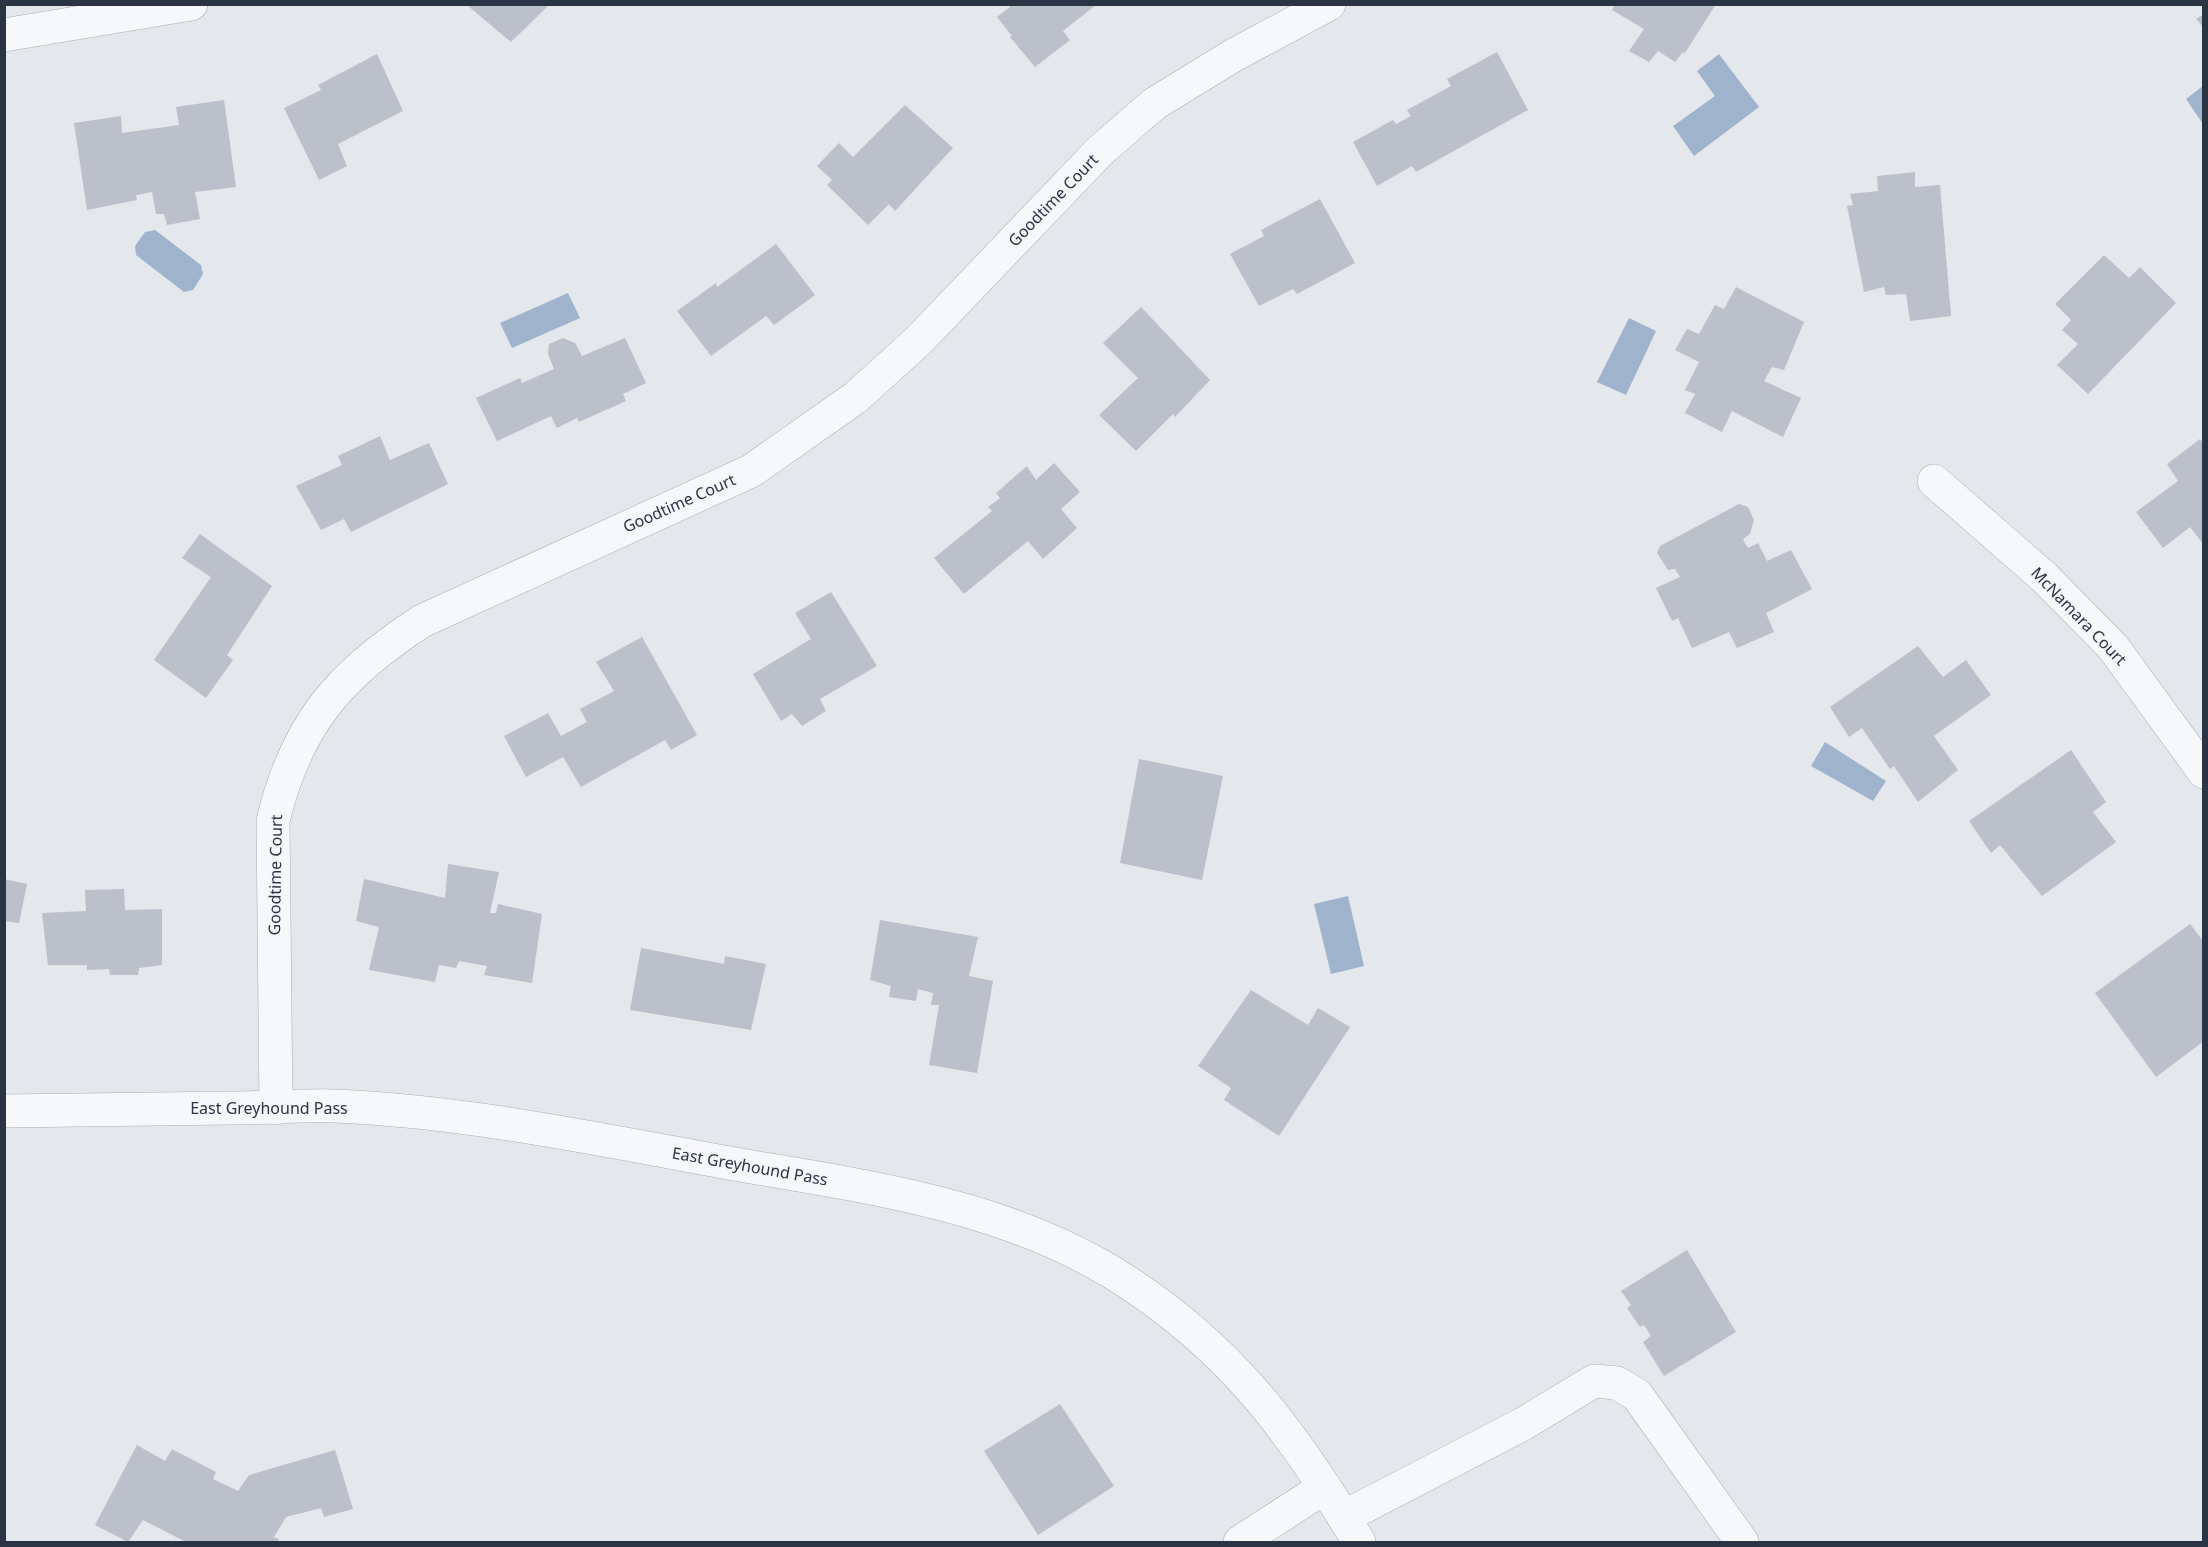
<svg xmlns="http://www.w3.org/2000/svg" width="2208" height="1547" font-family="'Noto Sans',sans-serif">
	<rect width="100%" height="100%" fill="#e4e7ec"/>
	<path fill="#9fb4cc" d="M1719,54L1759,107L1694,156L1673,126L1715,96L1697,71Z
		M2203,86V124L2186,99Z
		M155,230L201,265L203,274L193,290L184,292L136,255L135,246L145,232Z
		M568,293L580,318L512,348L500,323Z
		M1629,318L1656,331L1626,395L1597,382Z
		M1825,742L1886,781L1873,801L1811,766Z
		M1348,896L1364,966L1331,974L1314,904Z"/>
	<path fill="#bbc0ca" d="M1615,4H1716L1685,53L1683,52L1675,62L1658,51L1649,62L1629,51L1644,29L1612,10Z
		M467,5H549L511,42Z
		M1009,5H1096L1063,31L1070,40L1035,67L1010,37L1012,36L997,17L1010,7Z
		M2204,14V28L2196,19Z
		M1497,52L1528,110L1416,172L1412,166L1377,186L1353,142L1393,120L1396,124L1411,116L1407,110L1451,86L1447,79Z
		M377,54L403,111L338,144L347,166L319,180L284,108L321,90L318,85Z
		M224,100L236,187L195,192L200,219L167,225L164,214H156L152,192L136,195L137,200L87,210L74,123L121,116L122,133L179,125L176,107Z
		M905,105L953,148L895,211L889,204L868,225L827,185L832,180L817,166L839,143L853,157Z
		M1915,172V187L1940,185L1951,316L1910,321L1906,294L1886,295L1884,287L1864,292L1847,206L1853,205L1850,194L1878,191L1877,176Z
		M1320,199L1355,263L1297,294L1293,289L1259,306L1230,254L1264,236L1261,230Z
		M776,244L815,295L774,325L766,316L711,356L677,311L716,283L717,287Z
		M2104,255L2129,278L2140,267L2176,303L2088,394L2057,365L2078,344L2062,330L2071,320L2055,304Z
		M1736,287L1804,322L1784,370L1772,367L1764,381L1801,398L1783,437L1732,411L1722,432L1685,413L1695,394L1685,390L1699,362L1675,350L1687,329L1699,334L1715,305L1724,309Z
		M1141,307L1210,380L1175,417L1173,414L1136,451L1099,415L1138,378L1103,343Z
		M563,338L575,343L582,356L625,338L646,383L623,394L626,401L579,422L577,418L557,428L551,416L497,441L476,398L520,378L522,383L554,369L548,354L549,344Z
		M380,436L390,460L429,443L448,484L351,532L344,519L321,530L296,486L342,465L338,456Z
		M2200,439L2204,444V545L2190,527L2163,548L2136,512L2178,481L2167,464Z
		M1054,463L1080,492L1061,509L1077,528L1043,559L1028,541L964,594L934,558L992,511L988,507L1000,498L996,493L1027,466L1036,480Z
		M1739,504L1748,507L1754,520L1750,534L1743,539L1748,548L1758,543L1767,561L1791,550L1812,589L1766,613L1774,632L1737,648L1729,632L1692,648L1678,618L1672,621L1656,588L1680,577L1675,569L1668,570L1657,553L1660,546Z
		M200,534L272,586L227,655L233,660L206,698L154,660L211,577L182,558Z
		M831,592L877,666L820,699L826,711L802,726L792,714L781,721L753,674L811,639L795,613Z
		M642,637L697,735L671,750L665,740L581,787L563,757L526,777L504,736L548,713L561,736L587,722L580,709L614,691L596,662Z
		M1918,646L1943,677L1966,660L1991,695L1934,736L1958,770L1918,802L1894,766L1890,769L1862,728L1849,737L1830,707Z
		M2071,750L2106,802L2093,812L2116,842L2042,896L2000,845L1991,853L1969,821Z
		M1139,759L1223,776L1202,880L1120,863Z
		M448,864L499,872L490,913H496L498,904L542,914L532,983L484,975L487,966L459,961L456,968L439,965L435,982L369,970L379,927L356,921L364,879L445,898Z
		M4,879L27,884L19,923L4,921Z
		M124,889L125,910L162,909V965L139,968L138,975H110L109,969L87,970V965H48L42,913L86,911L85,890Z
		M880,920L978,937L969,976L993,981L977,1073L929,1065L939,1005H931L933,993L918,989L916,1001L889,997L891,986L870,980Z
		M2190,924L2204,942V1041L2156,1077L2095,993Z
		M641,948L724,964L725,956L766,964L751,1030L630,1010Z
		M1251,990L1308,1025L1318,1008L1350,1027L1279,1136L1224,1100L1231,1088L1198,1066Z
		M1687,1250L1736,1332L1664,1376L1643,1342L1651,1336L1644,1325L1640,1327L1627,1308L1631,1305L1621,1291Z
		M1060,1404L1114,1486L1038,1535L984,1451Z
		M137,1445L165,1461L172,1449L216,1472L213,1479L238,1491L249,1475L335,1450L353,1509L324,1517L321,1508L286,1517L274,1537L279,1539L277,1542H186L143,1520L128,1542L95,1525Z"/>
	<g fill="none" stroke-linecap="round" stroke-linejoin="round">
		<defs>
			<path id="minor" d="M4,35L191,4
				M1934,481L2044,577L2113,647L2204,772
				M276,1108L273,821C296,724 340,674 422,621L751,471L855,398L918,341L1100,151L1154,104L1234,55L1329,4
				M4,1111C80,1110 155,1109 231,1108C266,1108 301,1105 336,1106C474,1112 611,1142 746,1166C871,1187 1003,1206 1113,1273C1228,1344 1291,1429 1359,1542
				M1344,1517L1523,1424L1594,1381L1617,1383L1637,1395L1742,1542
				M1240,1542L1325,1487"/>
		</defs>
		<use href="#minor" stroke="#a9aeb7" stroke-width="34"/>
		<use href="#minor" stroke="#f7f8fa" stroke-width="33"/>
	</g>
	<g text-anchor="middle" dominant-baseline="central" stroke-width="4.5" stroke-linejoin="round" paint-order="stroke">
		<g font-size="16" fill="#2b3445" stroke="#f4f6f9">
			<text transform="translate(1053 200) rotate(-46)">Goodtime Court</text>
			<text transform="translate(679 503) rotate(-24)">Goodtime Court</text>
			<text transform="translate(2079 616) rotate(46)">McNamara Court</text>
			<text transform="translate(275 875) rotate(-89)">Goodtime Court</text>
			<text x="269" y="1108">East Greyhound Pass</text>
			<text transform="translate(750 1166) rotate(10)">East Greyhound Pass</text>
		</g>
	</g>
	<rect width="2208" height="1547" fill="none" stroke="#2b3445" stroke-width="12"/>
</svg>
